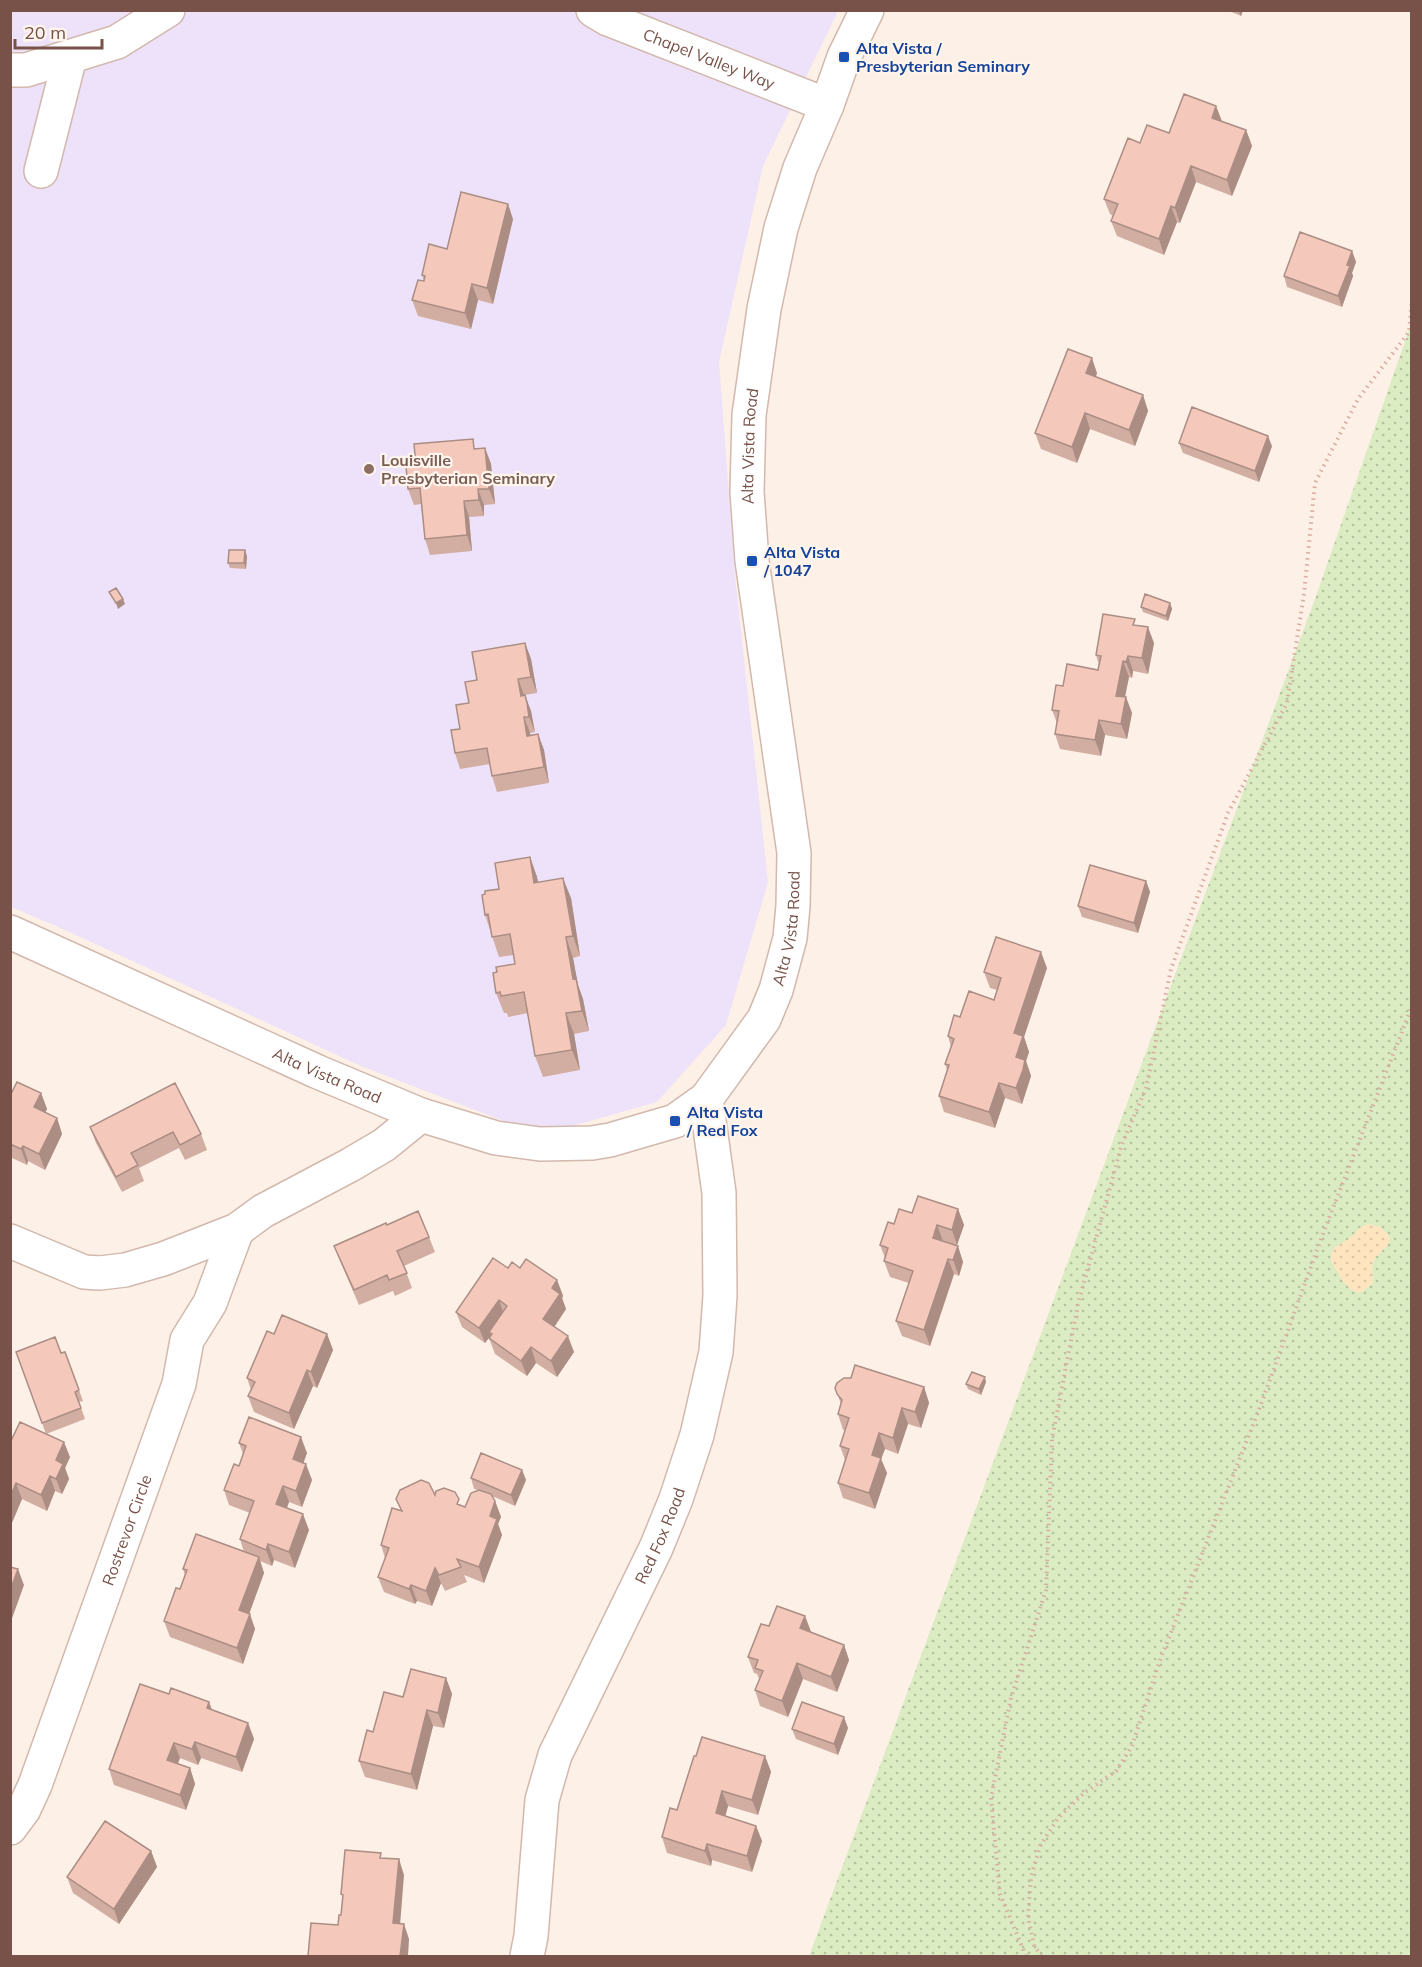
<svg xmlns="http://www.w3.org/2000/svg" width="1422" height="1967" font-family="Mulish,sans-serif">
	<defs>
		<pattern id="grass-dots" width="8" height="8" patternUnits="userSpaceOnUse" patternTransform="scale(1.5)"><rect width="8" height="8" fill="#dbecc3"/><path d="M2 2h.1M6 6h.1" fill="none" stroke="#b6c2a0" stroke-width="1.8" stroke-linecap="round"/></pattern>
		<pattern id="sand-dots" width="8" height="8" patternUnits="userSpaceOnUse" patternTransform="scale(1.5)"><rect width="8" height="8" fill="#fee5bf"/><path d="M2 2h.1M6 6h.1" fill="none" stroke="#ddc6a6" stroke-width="1.8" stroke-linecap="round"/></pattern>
	</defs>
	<rect width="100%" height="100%" fill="#fdf0e6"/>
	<path fill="#ede2fa" d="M10,11H838L763,166L719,362L735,575L768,882L726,1025L657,1102L540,1135L361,1066L54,925L11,907Z"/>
	<path fill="url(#grass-dots)" d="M1411,324V1956H809L1315,599Z"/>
	<path fill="url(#sand-dots)" d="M1368,1224L1381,1227L1390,1238C1386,1253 1377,1252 1373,1263C1371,1269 1373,1277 1373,1283L1360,1293L1351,1290L1343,1281L1331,1261V1254L1334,1248L1354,1235L1359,1228Z"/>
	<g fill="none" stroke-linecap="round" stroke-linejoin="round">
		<defs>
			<g id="minor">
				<path id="s1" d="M593,10L608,19L827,105"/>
				<path d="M10,70H26L117,42L168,10"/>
				<path d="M41,171L70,57"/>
				<path id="s2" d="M10,932L318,1072L421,1115L496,1138L540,1144L592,1143L610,1140L675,1121L706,1099L764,1019L776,990L790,938L793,906L794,853L752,561L747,492L749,415L764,309L781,228L800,168L827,105L844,57L867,10"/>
				<path d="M10,1241L84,1272L100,1273L125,1270L163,1259L237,1230L263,1211L350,1165L384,1145L421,1115"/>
				<path id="s3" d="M10,1828L24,1809L35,1785L179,1384L187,1340L210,1303L237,1230"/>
				<path id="s4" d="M527,1956L531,1936L542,1800L555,1755L656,1548L676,1499L697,1435L716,1352L720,1296L719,1193L706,1099"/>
			</g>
		</defs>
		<use href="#minor" stroke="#d2b8ad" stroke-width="36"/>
		<path stroke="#daab9f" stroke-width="4" stroke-dasharray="1.5 4.5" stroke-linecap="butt" d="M1026,1956L1000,1894L991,1798L1011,1698L1046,1590L1052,1439L1078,1304L1122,1144L1146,1088L1171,969L1228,813L1287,703L1304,594L1315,483L1358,399L1409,332L1412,299
			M1041,1956L1034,1945L1028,1917L1031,1877L1040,1846L1058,1818L1084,1793L1116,1771L1132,1746L1159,1663L1260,1407L1324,1231L1412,1006"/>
		<use href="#minor" stroke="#fff" stroke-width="33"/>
	</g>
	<path fill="#d2ada2" d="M1227,10H1243L1241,16Z
		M1216,106L1222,121L1246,130L1252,146L1232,196L1196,182L1180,223L1177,222L1164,255L1117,236L1111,221L1113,216L1110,214L1104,199L1140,143L1169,133Z
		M513,219L493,304L478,300L471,329L418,316L412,300L424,281L422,275L447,249Z
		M1352,251L1356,262L1352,273L1353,276L1342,307L1287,287L1284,276Z
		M1097,373L1096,377L1143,395L1148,411L1135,446L1090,429L1077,463L1041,449L1035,433Z
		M1179,443L1272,446L1259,482L1183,453Z
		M485,448L491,464L495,504L484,505V516L469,517L472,551L430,555L425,539L421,504L414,505L408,489L416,465L477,449Z
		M247,556L246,569L230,568L228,563Z
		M1170,603L1172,609L1168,621L1143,612L1141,607Z
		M1137,625L1154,643L1148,674L1133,671L1132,678L1129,677L1125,697L1132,713L1127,739L1105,735L1101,756L1060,749L1055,734L1057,723L1052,710L1063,686L1098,670L1099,665L1096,655Z
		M525,643L531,659L537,693L524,695L531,711L532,718L535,732L530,733V735L538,734L544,750L549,783L497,792L492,776L490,764L460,769L455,753L460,729L477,680Z
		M530,857L537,877L538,882L571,898L580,956L573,958L578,985L583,999L589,1031L574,1034L580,1070L543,1077L535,1056L528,1013L508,1017L507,1013H504L496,993L497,972L515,964L514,955L499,957L485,915V894L499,889Z
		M1146,881L1150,892L1138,933L1082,917L1078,906Z
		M1047,968L1024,1037L1029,1052L1026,1061L1031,1076L1022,1104L1005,1098L995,1128L944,1112L939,1096L947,1070L945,1064L951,1047L948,1036L960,1017L994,1000L997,990L990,988L984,972Z
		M41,1093L47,1109L45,1113L57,1118L62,1134L45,1170L28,1161L27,1165L10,1157V1096Z
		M90,1127L201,1134L207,1150L185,1160L179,1148L139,1168L144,1181L122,1192L96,1143Z
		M958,1209L964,1225L957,1245L963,1262L959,1276L954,1274L930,1346L902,1336L896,1321L909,1283L890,1277L884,1261L885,1258L880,1245L894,1224L912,1213Z
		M387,1225L429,1237L435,1252L404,1266L412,1288L395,1296L393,1291L359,1305L340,1261L334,1246Z
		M508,1268H520L557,1280L563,1296L562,1298L566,1309L554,1327L574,1352L557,1377L536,1363L527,1376L495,1354L489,1338L491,1335L485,1343L462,1327L456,1312Z
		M274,1334H327L333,1350L317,1388L313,1386L294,1429L254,1412L248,1396L251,1390L247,1378Z
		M16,1352L61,1353L79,1390L83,1401L79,1402L85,1419L46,1434L70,1457L65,1468L69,1479L62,1494L55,1491L47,1511L22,1499L11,1525L10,1443L46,1434Z
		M986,1382L981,1395L968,1389L966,1384Z
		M924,1387L929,1403L921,1428L908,1424L898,1454L885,1449L881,1459L887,1473L875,1509L843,1498L838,1483L845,1460L840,1446L845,1430H843L838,1414L841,1404L835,1388Z
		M239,1443L307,1453L303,1463L312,1480L302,1507L289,1502L287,1508L309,1530L295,1568L274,1560L272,1566L260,1561L264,1573L249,1614L255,1629L243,1664L170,1637L164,1621L180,1589L185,1575L183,1569L244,1552L240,1539L250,1513L229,1505L224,1490L239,1466L243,1454Z
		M522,1470L526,1480L515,1506L492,1496L495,1501L501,1517L498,1524L502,1535L484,1583L464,1575L467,1582L445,1591L441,1583L432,1606L417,1601L415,1604L384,1592L378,1577L385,1558L381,1545L401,1511L396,1499L435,1495L465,1507L478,1490L474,1489L471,1478Z
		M805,1616L811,1632L844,1645L849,1660L837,1692L803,1679L788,1717L760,1706L755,1690L759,1679L757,1674L754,1673L748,1657L769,1626Z
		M446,1678L452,1694L444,1728L433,1726L417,1790L365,1777L359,1761L373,1732Z
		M169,1694L209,1702L212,1710L248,1723L254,1739L242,1772L201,1758L198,1765L180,1758L177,1764L190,1768L195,1784L186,1810L114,1785L109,1769Z
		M848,1728L838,1755L796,1739L792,1729Z
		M696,1756H765L771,1772L758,1815L728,1806L725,1816L756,1826L762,1841L752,1872L712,1860L711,1866L667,1853L662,1837L677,1810Z
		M151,1851L157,1867L119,1924L73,1893L67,1877Z"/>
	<path fill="#ab8d84" d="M1238,10H1243L1241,16Z
		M1216,106L1222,122L1212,118Z
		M1246,130L1252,146L1232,196L1227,180Z
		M1191,166L1196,182L1180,223L1175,208Z
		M508,204L513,219L493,304L487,288Z
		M1171,206L1177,222L1164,255L1159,239Z
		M1352,251L1356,262L1352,273L1353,276L1342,307L1338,296L1347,265Z
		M472,284L478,300L471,329L465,313Z
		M1092,358L1097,373L1091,389L1086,373Z
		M1143,395L1148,411L1135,446L1129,430Z
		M1085,413L1090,429L1077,463L1072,447Z
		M1268,436L1272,446L1259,482L1255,471Z
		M485,448L491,464L495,504L489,489Z
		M478,489L484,505V516L479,500Z
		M464,501L469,517L472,551L467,535Z
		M245,550L247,556L246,569L244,563Z
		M123,599L125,604L118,609L116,603Z
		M1170,603L1172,609L1168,621L1166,616Z
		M1148,627L1154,643L1148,674L1142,658Z
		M525,643L531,659L537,693L531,677Z
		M1128,656L1133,671L1132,678L1126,662Z
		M1123,661L1129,677L1122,711L1116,696Z
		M518,679L524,695L526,712L521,696Z
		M525,695L531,711L535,732L529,717Z
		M1126,697L1132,713L1127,739L1121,724Z
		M524,717L530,733L533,752L527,736Z
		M1099,720L1105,735L1101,756L1095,740Z
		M538,734L544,750L549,783L544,767Z
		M530,857L537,877L542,904L534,883Z
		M563,878L571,898L580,956L573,936Z
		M1146,881L1150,892L1138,933L1134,923Z
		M566,937L573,958L578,985L583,999L589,1031L582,1011L573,979Z
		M1041,952L1047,968L1024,1037L1029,1052L1026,1061L1031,1076L1022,1104L1016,1088V1057L1014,1033Z
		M566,1013L574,1034L580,1070L572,1050Z
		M999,1083L1005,1098L995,1128L989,1112Z
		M41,1093L47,1109L40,1123L34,1107Z
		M57,1118L62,1134L45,1170L39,1154Z
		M23,1146L28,1161L27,1165L21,1149Z
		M958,1209L964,1225L957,1245L952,1230Z
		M937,1225L943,1241L933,1238Z
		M958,1246L963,1262L959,1276L953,1260Z
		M948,1259L954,1274L930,1346L924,1330Z
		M557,1280L563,1296L562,1298L566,1309L549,1335L543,1319L552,1288Z
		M499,1300L504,1315L489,1332L491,1335L485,1343L479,1328Z
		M327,1334L333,1350L317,1388L311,1372Z
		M568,1336L574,1352L557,1377L551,1361Z
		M531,1347L536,1363L527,1376L521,1361Z
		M307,1370L313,1386L294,1429L289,1413Z
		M985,1377L986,1382L981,1395L979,1389Z
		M924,1387L929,1403L921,1428L915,1412Z
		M902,1408L908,1424L898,1454L893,1438Z
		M879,1433L885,1449L881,1459L887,1473L875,1509L869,1493L872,1455Z
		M301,1437L307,1453L299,1475L293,1459Z
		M64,1442L70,1457L65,1468L69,1479L62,1494L56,1479V1460Z
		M306,1464L312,1480L302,1507L296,1491Z
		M522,1470L526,1480L515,1506L511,1495Z
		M50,1476L55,1491L47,1511L41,1495Z
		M16,1483L22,1499L11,1525L10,1497Z
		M283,1486L289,1502L282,1520L276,1504Z
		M495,1501L501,1517L498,1524L502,1535L484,1583L479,1567L490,1516Z
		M303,1514L309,1530L295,1568L289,1552Z
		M268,1544L274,1560L272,1566L266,1550Z
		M259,1557L264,1573L245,1625L239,1610Z
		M435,1568L441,1583L432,1606L426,1591Z
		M18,1569L24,1585L10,1624V1591Z
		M411,1585L417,1601L415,1604L409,1589Z
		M250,1614L255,1629L243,1664L237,1648Z
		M805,1616L811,1632L800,1628Z
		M844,1645L849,1660L837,1692L831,1677Z
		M797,1663L803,1679L788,1717L782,1701Z
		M446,1678L452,1694L444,1728L438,1713Z
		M209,1702L215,1718L207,1708Z
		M427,1710L433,1726L417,1790L411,1774Z
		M844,1717L848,1728L838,1755L834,1744Z
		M248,1723L254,1739L242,1772L236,1757Z
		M195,1742L201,1758L198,1765L192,1749Z
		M174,1743L180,1758L173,1776L167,1760Z
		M765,1756L771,1772L758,1815L752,1800Z
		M190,1768L195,1784L186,1810L180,1795Z
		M722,1791L728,1806L722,1829L716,1813Z
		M756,1826L762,1841L752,1872L747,1856Z
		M707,1844L712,1860L711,1866L705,1851Z
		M151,1851L157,1867L119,1924L114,1909Z
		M399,1859L404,1875L399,1938L393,1923Z
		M404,1924L409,1939L408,1956H400Z"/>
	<path fill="#f4c9bc" stroke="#ab8d84" stroke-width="1.5" d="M1184,94L1216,106L1212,118L1246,130L1227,180L1191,166L1175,208L1171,206L1159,239L1111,221L1118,204L1104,199L1128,138L1140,143L1147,125L1169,133Z
		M461,192L508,204L487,288L472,284L465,313L412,300L418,280L424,281L425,276L422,275L429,244L447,249Z
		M1300,232L1352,251L1347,265L1350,266L1338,296L1284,276Z
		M1068,349L1092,358L1086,373L1143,395L1129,430L1085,413L1072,447L1035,433Z
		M1192,407L1268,436L1255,471L1179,443Z
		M473,439L474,449L485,448L489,489H478L479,500L464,501L467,535L425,539L420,488L408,489L406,466L416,465L414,444Z
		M229,550H245L244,563H228Z
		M116,588L123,599L116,603L109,592Z
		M1145,594L1170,603L1166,616L1141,607Z
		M1103,614L1135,619L1133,625L1148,627L1142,658L1128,656L1126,662L1123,661L1116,696L1126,697L1121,724L1099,720L1095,740L1055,734L1059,711L1052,710L1056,685L1063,686L1067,664L1098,670L1101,656L1096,655Z
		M525,643L531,677L518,679L521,696L525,695L527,703L529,717H524L527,736L538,734L544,767L492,776L487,748L455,753L451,730L460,729L456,705L469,703L465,682L477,680L472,652Z
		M530,857L534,883L563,878L573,936L566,937L573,979L576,978L582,1011L566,1013L572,1050L535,1056L524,992L501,996L500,992L496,993L493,973L497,972L496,967L515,964L510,934L492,937L488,914L485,915L482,895L485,894V891L499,889L495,863Z
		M1090,865L1146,881L1134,923L1078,906Z
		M996,937L1041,952L1014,1033L1023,1036L1016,1057L1025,1060L1023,1070L1016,1088L999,1083L989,1112L939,1096L949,1065L945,1064L954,1039L948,1036L954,1015L960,1017L969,991L994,1000L1001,978L984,972Z
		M17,1082L41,1093L34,1107L57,1118L39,1154L23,1146L21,1149L10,1144V1096Z
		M175,1083L201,1134L180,1145L173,1132L131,1153L138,1165L116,1177L90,1127Z
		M918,1196L958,1209L952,1230L937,1225L933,1238L958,1246L953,1260L948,1259L924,1330L896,1321L913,1271L884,1261L888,1248L880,1245L888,1222L894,1224L899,1209L912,1213Z
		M418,1211L429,1237L397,1251L407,1273L389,1280L387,1275L354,1290L334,1246L386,1223L387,1225Z
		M493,1258L508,1268L512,1262L520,1268L526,1259L557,1280L552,1288L560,1294L543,1319L568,1336L551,1361L531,1347L521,1361L489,1338L492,1334L489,1332L507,1306L499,1300L479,1328L456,1312Z
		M282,1315L327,1334L311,1372L307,1370L289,1413L248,1396L255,1382L247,1378L267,1331L274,1334Z
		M55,1337L61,1353L65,1352L79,1390L75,1392L81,1408L42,1423L16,1352Z
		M855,1365L924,1387L915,1412L902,1408L893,1438L879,1433L872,1455L881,1458L869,1493L838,1483L849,1449L840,1446L849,1418L838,1414L842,1400L837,1394L835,1388L837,1383L844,1378H851Z
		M972,1372L985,1377L979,1389L966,1384Z
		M249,1417L301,1437L293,1459L306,1464L296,1491L283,1486L276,1504L303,1514L289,1552L268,1544L266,1550L240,1539L254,1501L224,1490L234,1464L239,1466L246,1446L239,1443Z
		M20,1422L64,1442L56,1460L63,1464L56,1479L50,1476L41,1495L16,1483L10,1497V1443Z
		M481,1453L522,1470L511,1495L471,1478Z
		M421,1480L429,1483L435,1495L436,1491L444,1488L455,1492L459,1499L457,1504L465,1507L471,1493L479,1490L491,1494L495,1501L490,1516L497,1519L479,1567L457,1559L461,1567L439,1575L435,1568L426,1591L411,1585L409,1589L378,1577L389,1548L381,1545L392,1508L402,1511L396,1499L400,1490Z
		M196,1534L259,1557L239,1610L250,1614L237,1648L164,1621L176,1588L180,1589L187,1570L183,1569Z
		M10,1567L18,1569L10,1591Z
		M777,1606L805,1616L800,1628L844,1645L831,1677L797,1663L782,1701L755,1690L763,1671L755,1668L758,1660L748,1657L761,1624L769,1626Z
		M411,1669L446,1678L438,1713L427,1710L411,1774L359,1761L367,1730L373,1732L384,1692L403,1697Z
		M140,1684L169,1694L171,1688L209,1702L207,1708L248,1723L236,1757L195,1742L192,1749L174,1743L167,1760L190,1768L180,1795L109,1769Z
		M802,1702L844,1717L834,1744L792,1729Z
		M702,1737L765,1756L752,1800L722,1791L716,1813L756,1826L747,1856L707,1844L705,1851L662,1837L670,1808L677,1810L694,1756H696Z
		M105,1821L151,1851L114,1909L67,1877Z
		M345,1850L381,1853L380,1858L399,1859L393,1923L404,1924L400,1956H308L311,1923L338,1925L339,1915H341L343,1895L341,1894Z"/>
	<g fill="#1a4fb4" stroke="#fff5ed" stroke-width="2">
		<rect x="838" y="51" width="12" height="12" rx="3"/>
		<rect x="746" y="555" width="12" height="12" rx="3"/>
		<rect x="669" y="1115" width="12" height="12" rx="3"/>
	</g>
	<circle fill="#8d6e63" stroke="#fff5ed" stroke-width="2" cx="369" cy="469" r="6"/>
	<g text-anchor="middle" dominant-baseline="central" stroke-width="4.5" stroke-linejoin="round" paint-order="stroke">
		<g font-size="16" font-weight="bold" fill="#164399" stroke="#fff5ed" text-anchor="start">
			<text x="856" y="48">Alta Vista /<tspan x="856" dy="18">Presbyterian Seminary</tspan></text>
			<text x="764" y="552">Alta Vista<tspan x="764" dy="18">/ 1047</tspan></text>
			<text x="687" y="1112">Alta Vista<tspan x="687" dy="18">/ Red Fox</tspan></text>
		</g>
		<g font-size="16" fill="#785249" stroke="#fff5ed">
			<text stroke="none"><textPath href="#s1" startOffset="126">Chapel Valley Way</textPath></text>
			<text stroke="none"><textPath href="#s2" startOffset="1428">Alta Vista Road</textPath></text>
			<text stroke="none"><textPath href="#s2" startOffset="942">Alta Vista Road</textPath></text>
			<text stroke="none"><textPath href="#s2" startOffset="348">Alta Vista Road</textPath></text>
			<text stroke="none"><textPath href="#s3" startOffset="321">Rostrevor Circle</textPath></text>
			<text stroke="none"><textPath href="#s4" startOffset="447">Red Fox Road</textPath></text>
		</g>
		<g font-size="16" font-weight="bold" fill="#785e54" stroke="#fff5ed" text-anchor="start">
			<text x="381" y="460">Louisville<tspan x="381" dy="18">Presbyterian Seminary</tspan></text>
		</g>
	</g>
	<rect width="1422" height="1967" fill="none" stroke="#785249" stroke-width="24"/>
	<path d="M15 39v9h87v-9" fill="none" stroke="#785249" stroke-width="3"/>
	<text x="24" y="39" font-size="18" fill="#785249" stroke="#fff5ed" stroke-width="4.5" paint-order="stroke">20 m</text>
</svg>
